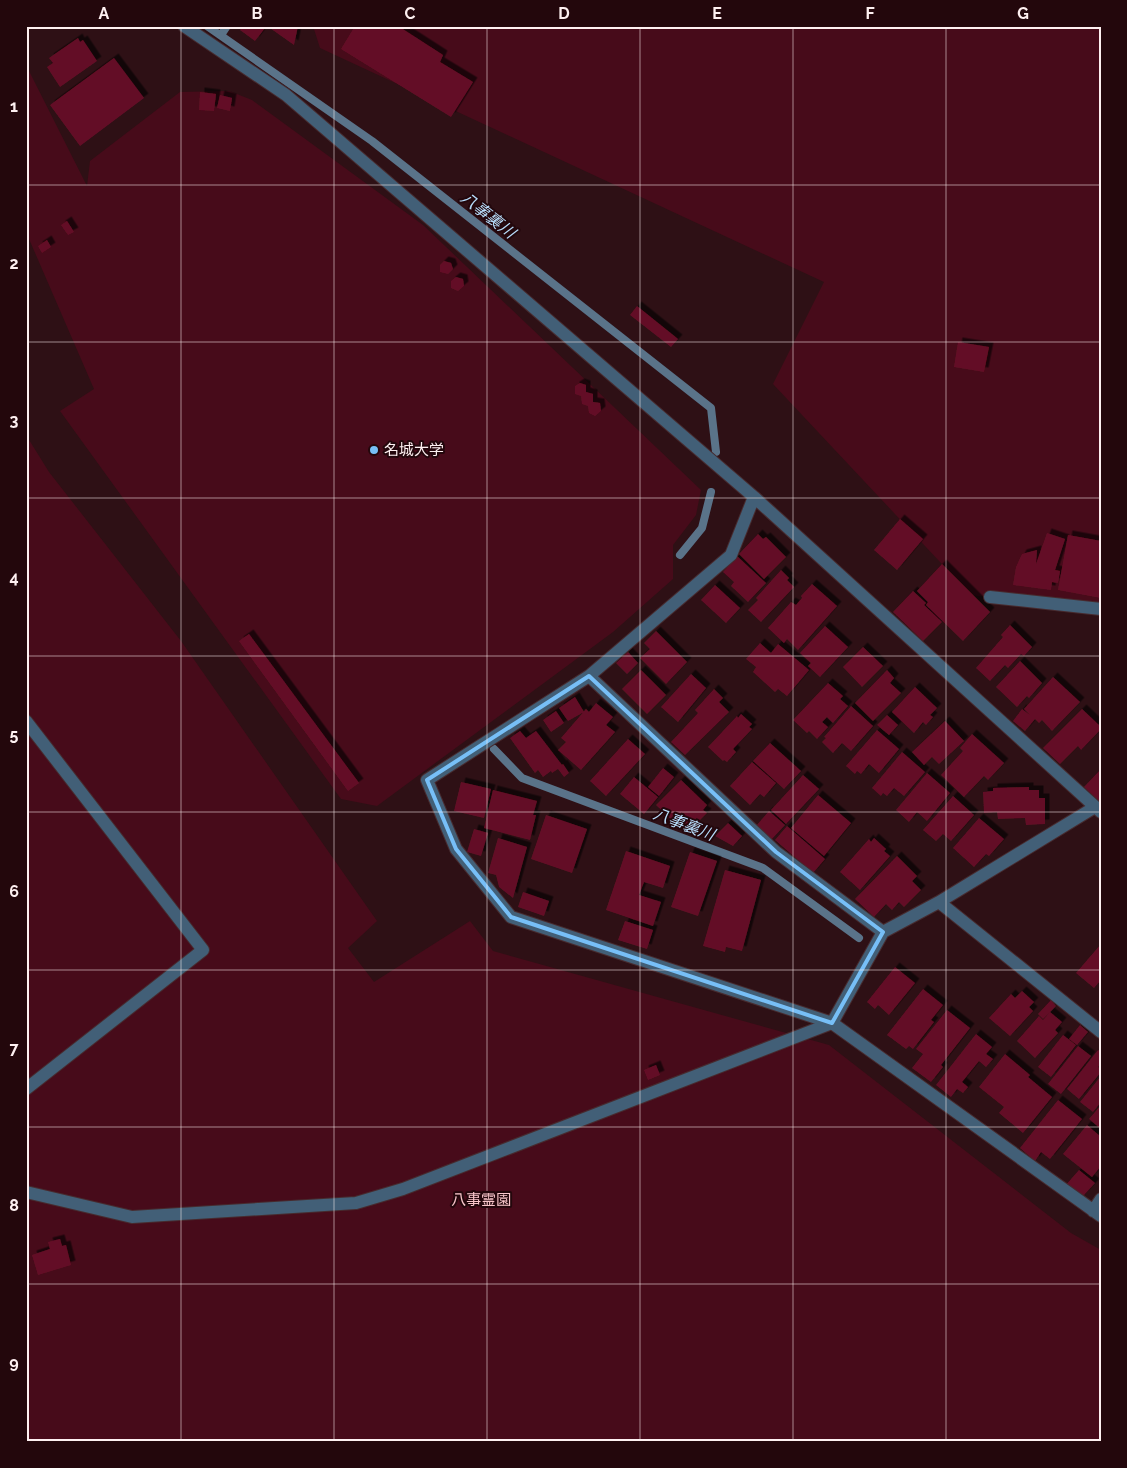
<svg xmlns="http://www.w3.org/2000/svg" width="1127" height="1468" font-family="Raleway,'Noto Sans JP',sans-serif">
	<defs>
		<filter id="shadow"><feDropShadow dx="4.5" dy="-4.5" stdDeviation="0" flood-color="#0009"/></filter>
	</defs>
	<rect width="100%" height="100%" fill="#2e1015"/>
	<path fill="#470b1a" d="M313,26H1101V610L971,595L773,384L824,282L320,48Z
		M26,65L87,186L90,161L180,92L229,91L252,100L423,225L701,490L696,515L673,545V579L613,632L377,806L341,799L60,411L94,389L26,232Z
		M26,435L49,472L181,641L377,921L348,948L374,982L470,921L493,951L829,1045L1071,1233L1101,1250V1442H26Z"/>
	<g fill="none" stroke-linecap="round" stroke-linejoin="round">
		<path stroke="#5a7389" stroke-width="8" d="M207,26L372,141L711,408L716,452
			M221,35L227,26
			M680,555L702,528L711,492
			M494,749L522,778L763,868L859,938"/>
	</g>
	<path fill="#641126" filter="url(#shadow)" d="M243,26H262L265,28L255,41L240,30Z
		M267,26H298L294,45Z
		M355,26H398L443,55L440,62L473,82L451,117L341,49Z
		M78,38L80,42L83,40L97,61L60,87L47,67L53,63L49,58Z
		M114,58L144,98L80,146L50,105Z
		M200,92L216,94L214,111L199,110Z
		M220,95L232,98L230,111L217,108Z
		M67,221L74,232L68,235L61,225Z
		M47,240L51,247L42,253L38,246Z
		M444,261L451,263L453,269L448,274L440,272V265Z
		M456,277L463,279L464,286L458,291L451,288V281Z
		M637,306L678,339L671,347L630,315Z
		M958,342L989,347L984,372L954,367Z
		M580,383L586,385V392L593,394V402L600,403L601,411L595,416L589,413L588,406L582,404L581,396L575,394V386Z
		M900,519L923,539L897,570L874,550Z
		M1047,533L1065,539L1055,570L1060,571L1058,583L1052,582L1051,590L1013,585L1016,567L1022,554L1037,550L1036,564Z
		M758,534L763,539L766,537L786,557L764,579L739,554Z
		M1068,535L1101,541V598L1058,590Z
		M737,556L766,583L748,602L731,586L734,582L723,572Z
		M942,564L990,612L963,641L926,605L928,602L917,591Z
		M781,570L789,578L787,580L794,587L761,622L748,610L758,600L756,598Z
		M812,584L837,606L798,650L787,639L784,643L768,628L791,602L796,605L802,598L801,596Z
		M715,585L740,608L726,623L701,600Z
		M913,591L926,603L924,605L942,622L923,641L893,612Z
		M1010,625L1032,647L1024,656L1021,654L1008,668L1005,665L990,681L976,668L1003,637L1001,635Z
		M825,626L848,647L820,677L808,666L811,663L800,653Z
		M656,631L687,662L666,684L640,658L650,649L644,643Z
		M249,634L359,783L348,791L239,641Z
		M760,643L771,653L778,644L809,670L787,696L778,689L775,692L753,672L756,667L746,659Z
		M863,647L883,666L862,687L843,667Z
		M628,652L638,663L627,674L616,663Z
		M1020,661L1042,683L1029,698L1027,696L1017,707L996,687Z
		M641,670L666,695L647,714L622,689Z
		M887,670L894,678L890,683L901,693L873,721L855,703Z
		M691,674L706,688L678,722L661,707Z
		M1053,677L1080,702L1052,731L1042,720L1039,723L1035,719L1025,731L1013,721L1022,709L1030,715L1024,709Z
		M828,683L843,696L840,699L848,706L833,723L827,717L822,722L828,727L817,739L809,731L807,733L793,720Z
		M915,687L937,708L930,715L933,717L926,725L923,722L914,733L892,712Z
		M714,689L723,698L719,702L729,712L685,755L671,742L698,713L695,710Z
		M575,697L584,712L568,721L559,708Z
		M596,703L613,717L606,725L615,732L581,770L558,750L566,742L561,738L586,709L589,712Z
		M851,706L873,726L851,751L842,743L833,753L822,742L826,738L824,737Z
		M1082,709L1101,727V729L1081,750L1078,746L1060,764L1043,748Z
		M556,711L564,723L551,732L543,720Z
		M741,714L752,724L749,727L752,729L733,749L736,752L727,762L724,760L723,761L708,747L737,716L738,718Z
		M887,715L898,725L889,735L877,725Z
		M945,721L964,741L939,764L932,757L924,765L912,752Z
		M877,730L899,749L879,773L869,764L861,774L857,771L855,774L846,766Z
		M520,731L526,738L536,731L562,765L563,764L569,773L564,777L558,769L552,773L551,771L543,777L538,770L535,773L510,738Z
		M972,734L1004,763L988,780L984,776L964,797L941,775L963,751L960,748Z
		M628,739L645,754L606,796L590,781Z
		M770,743L801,771L784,789L753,761Z
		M902,752L925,772L904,796L894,788L887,796L883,793L881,796L872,788Z
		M752,762L776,783L764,797L760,794L750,805L730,786Z
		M663,768L674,777L659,796L648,787Z
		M1101,769V803L1084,787Z
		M927,773L950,793L927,821L917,812L909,822L896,810Z
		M803,775L819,789L786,824L771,810Z
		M634,777L658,797L644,814L620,794Z
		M681,780L707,805L703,810L707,813L699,821L697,818L687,828L680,821L676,824L656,805Z
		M461,782L491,789L484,818L454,811Z
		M1029,787V790H1039V798H1045V824L1026,825L1025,818L998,819L997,812L984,813L983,792L993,791V788Z
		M493,790L537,801L533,815H536L530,840L484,828Z
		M818,795L851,823L824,856L791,828Z
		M953,796L974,815L951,841L943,834L936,841L923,830Z
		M769,811L785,825L771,840L756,826Z
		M546,815L587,829L572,873L531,859Z
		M979,818L1004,839L989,856L986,854L974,867L953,848Z
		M728,823L742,836L733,846L715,836Z
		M787,826L825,859L813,873L775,840Z
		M474,829L488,833L481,856L467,852Z
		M498,838L527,847L513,898L499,887L496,875L488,873Z
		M874,838L886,849L884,851L890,856L860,890L840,872L869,839L871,842Z
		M626,851L670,866L663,888L644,882L639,895L661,902L653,926L606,910Z
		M690,852L717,861L698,916L671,907Z
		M897,856L917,876L912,881L921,890L904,907L899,902L892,910L886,904L874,917L855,899Z
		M725,870L761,880L742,951L726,947L725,952L703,946Z
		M523,892L549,901L544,916L518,907Z
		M625,921L653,930L647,949L618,940Z
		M1101,944V980L1094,988L1076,973Z
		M895,967L915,983L889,1015L878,1005L875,1009L867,1002Z
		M923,989L943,1005L931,1020L934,1022L913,1049L909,1046L906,1049L887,1035Z
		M1022,991L1034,1002L1029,1007L1033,1011L1010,1036L989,1018L1011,994L1015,998Z
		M1051,1000L1056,1006L1043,1019L1038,1014Z
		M947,1010L970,1028L941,1065L943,1067L931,1082L912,1068L923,1054L916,1049Z
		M1050,1012L1062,1022L1055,1030L1058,1033L1035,1058L1017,1041L1039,1016L1043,1020Z
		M1080,1025L1088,1032L1077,1045L1069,1039Z
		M976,1034L992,1047L986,1054L993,1059L986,1067L979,1061L962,1082L968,1087L963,1093L957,1089L951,1097L936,1085Z
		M1063,1035L1076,1045L1051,1077L1038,1067Z
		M1078,1046L1091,1056L1061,1094L1048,1084Z
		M1098,1050L1101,1052V1064L1098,1067L1101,1069V1072L1079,1099L1067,1089Z
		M1005,1054L1030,1075L1028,1077L1052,1097L1023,1133L999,1113L1004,1107L979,1087Z
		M656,1065L660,1075L648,1080L644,1070Z
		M1101,1076V1102L1093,1112L1080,1102Z
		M1058,1100L1082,1119L1050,1159L1041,1152L1035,1161L1020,1148Z
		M1101,1105V1129L1089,1119Z
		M1087,1125L1101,1137V1166L1092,1177L1063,1154Z
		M1079,1170L1095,1183L1084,1195L1076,1196L1064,1187Z
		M60,1239L62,1246L66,1245L71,1265L38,1275L32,1255L50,1249L48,1242Z"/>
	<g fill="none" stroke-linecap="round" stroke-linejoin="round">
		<defs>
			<path id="minor" d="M184,26L286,95L754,497L1101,812
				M754,497L731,555L589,676L427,780L456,849L511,917L832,1023L1101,1216
				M990,597L1101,609
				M589,676L776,852L883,932
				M26,721L203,950L26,1089
				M939,902L1101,1032
				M26,1192L132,1217L356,1203L403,1189L832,1023L883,932L939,902L1095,807
				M1093,1211L1101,1199"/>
		</defs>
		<use href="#minor" stroke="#472b2f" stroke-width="14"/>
		<use href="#minor" stroke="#425f77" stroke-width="12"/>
	</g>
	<path fill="none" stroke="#77bff7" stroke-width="4" stroke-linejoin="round" d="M589,676L776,852L883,932L832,1023L511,917L456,849L427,780Z"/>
	<path fill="none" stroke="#fef0f1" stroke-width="1" stroke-opacity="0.55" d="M181,26V1442M334,26V1442M487,26V1442M640,26V1442M793,26V1442M946,26V1442M26,185H1101M26,342H1101M26,498H1101M26,656H1101M26,812H1101M26,970H1101M26,1127H1101M26,1284H1101"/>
	<circle fill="#77bff7" stroke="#23070c" stroke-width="2" cx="374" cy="450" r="5"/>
	<g text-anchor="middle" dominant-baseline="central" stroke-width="4" stroke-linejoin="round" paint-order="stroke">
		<g font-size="15" fill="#fef0f1" stroke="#23070c" text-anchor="start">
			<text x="384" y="450">名城大学</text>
		</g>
		<g font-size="15" fill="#f9c6cb" stroke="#23070c">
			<text x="481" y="1200">八事霊園</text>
		</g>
		<g font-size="16" font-style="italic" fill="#b7ddfb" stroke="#23070c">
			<text transform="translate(488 215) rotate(38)">八事裏川</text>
			<text transform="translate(684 824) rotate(21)">八事裏川</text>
		</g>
	</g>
	<rect width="1127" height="1468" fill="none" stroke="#23070c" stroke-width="55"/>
	<rect x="28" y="28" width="1072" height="1412" fill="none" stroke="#fef0f1" stroke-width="2"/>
	<g font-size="16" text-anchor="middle" font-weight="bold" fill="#fef0f1">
		<text x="104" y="19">A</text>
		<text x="257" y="19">B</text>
		<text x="410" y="19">C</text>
		<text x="564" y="19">D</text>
		<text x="717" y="19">E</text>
		<text x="870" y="19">F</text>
		<text x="1023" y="19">G</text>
		<text x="14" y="112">1</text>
		<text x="14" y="269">2</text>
		<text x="14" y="426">3</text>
		<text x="14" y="583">4</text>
		<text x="14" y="740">5</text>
		<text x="14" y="897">6</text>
		<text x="14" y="1054">7</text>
		<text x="14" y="1211">8</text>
		<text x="14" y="1368">9</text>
	</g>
</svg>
